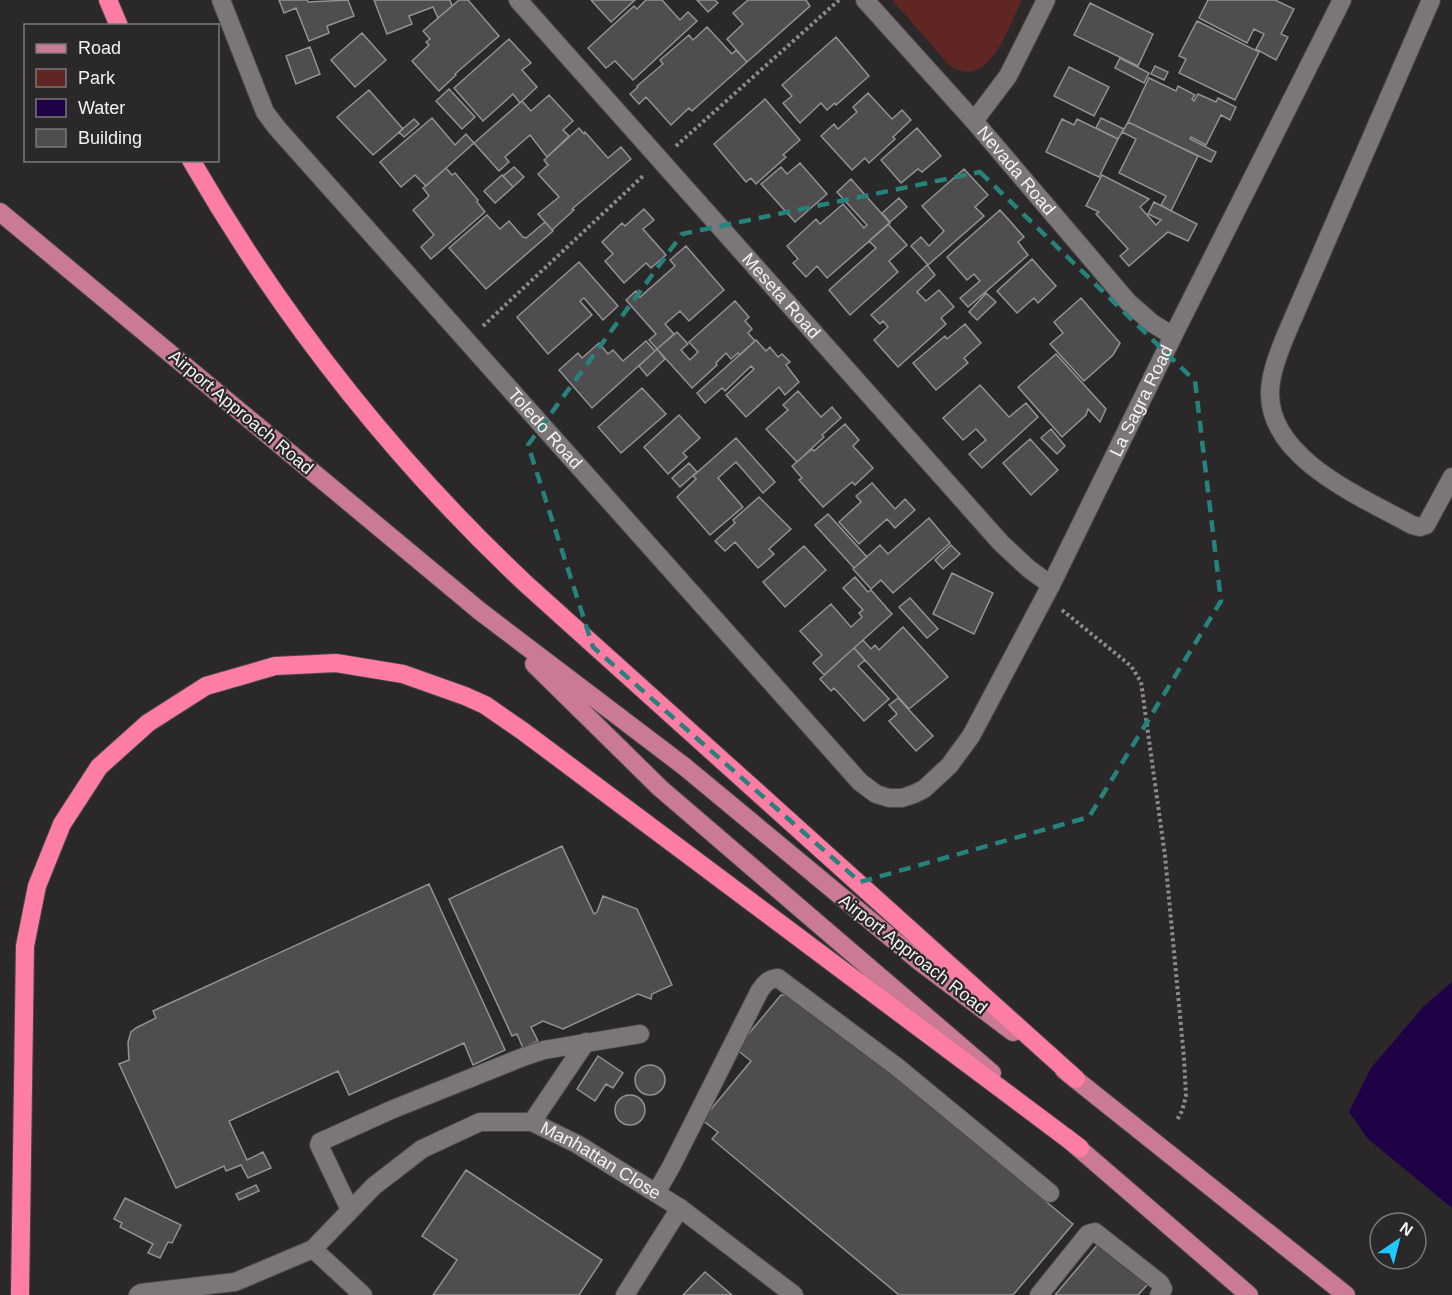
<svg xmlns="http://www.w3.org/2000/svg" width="1452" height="1295" font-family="Arial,sans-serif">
	<rect width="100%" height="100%" fill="#2a2829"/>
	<path fill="#5f2623" d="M892,0H1022C1008,27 989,93 949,65Z"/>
	<path fill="#1f0245" d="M1452,982V1208L1368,1139L1349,1112L1371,1068L1423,1007Z"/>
	<path fill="#4f4d50" stroke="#939194" stroke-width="1.5" d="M279,0H307L308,2L348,0L354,16L327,26L329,33L309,41L296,8L284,13Z
		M374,0H450L452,6L438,18L433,7L409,16L412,24L387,34Z
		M459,0H468L499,36L455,74L456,75L439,91L412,61L429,45L426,42L430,39L423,31Z
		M591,0H635L611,22Z
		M646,0H662L680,20L688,12L697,21L633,80L615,61L606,68L588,48L634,6L637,9Z
		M697,0H715L718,3L708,12Z
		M748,0H806L810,6L747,62L727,39L743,24L733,13Z
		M1208,0H1275L1294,9L1281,34L1288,37L1276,60L1256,49L1264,34L1254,29L1247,43L1199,18Z
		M1090,3L1153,34L1138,66L1074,35Z
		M1197,21L1259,52L1235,100L1179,73L1186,59L1179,56Z
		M707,27L732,54L736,50L747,62L692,111L689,108L671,125L646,97L639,104L630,94L638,87L637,86L663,64L660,60L689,35L693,40Z
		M362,33L386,60L355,87L331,60Z
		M836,37L869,76L836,105L835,103L827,110L821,103L800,123L783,103L792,96L782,85Z
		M509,39L531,63L522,70L537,87L520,103L513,94L483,121L454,88Z
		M310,47L320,74L296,84L286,56Z
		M1120,58L1149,73L1144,83L1115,68Z
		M1155,66L1168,72L1164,80L1151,74Z
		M1069,67L1109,87L1094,116L1054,96Z
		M1149,78L1176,91L1178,86L1195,95L1192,99L1194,101L1198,94L1216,102L1218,98L1236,107L1230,120L1221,115L1206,145L1191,137L1190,139L1216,152L1211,162L1128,122Z
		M449,89L475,117L462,129L436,101Z
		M369,90L403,129L373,155L337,117Z
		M868,93L892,119L902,110L911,120L893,137L895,139L869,163L865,158L852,170L821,136L834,124L838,129L857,112L853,107Z
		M549,95L573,121L563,130L569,136L547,157L530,135L505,157L509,162L499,171L474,143L522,101L531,111Z
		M765,99L800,140L783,155L786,157L756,184L751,178L746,182L714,144Z
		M432,118L455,145L466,134L474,143L426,186L415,175L401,187L380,162Z
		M1101,118L1124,129L1118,139L1096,128Z
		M414,119L419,124L404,137L399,132Z
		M1062,119L1074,125L1077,119L1118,139L1099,177L1046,152Z
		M1128,122L1198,156L1171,211L1161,205L1166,196L1119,173L1136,139L1122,132Z
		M579,128L584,134L585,132L608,158L621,147L631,159L572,209L574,210L552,230L538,214L559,197L538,174L548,165L544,160Z
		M917,128L941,156L922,172L918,169L901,183L881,160Z
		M800,163L827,194L795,222L761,184L781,167L787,174Z
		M514,167L524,177L513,187L503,176Z
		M446,168L452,175L455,173L478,200L477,202L485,212L431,259L421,247L434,235L413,210L429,196L423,188Z
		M964,169L988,195L975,207L984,216L928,265L911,246L921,237L929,246L944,231L922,206Z
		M502,175L513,187L495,203L484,191Z
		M1102,175L1149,199L1140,207L1156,225L1161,220L1148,214L1154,202L1197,224L1188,241L1168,232L1129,266L1120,256L1128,249L1096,214L1099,212L1086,206Z
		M851,179L890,223L827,278L817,266L806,277L793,263L798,259L787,246L816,219L820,224L843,204L864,228L867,225L837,192Z
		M899,198L907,207L890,222L882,213Z
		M644,209L654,220L643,229L666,255L651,268L646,263L624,283L605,261L613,254L602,242L622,223L625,226Z
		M1000,210L1024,237L1018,242L1028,255L968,307L960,298L980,281L974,274L967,280L947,257Z
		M487,215L500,229L509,221L523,237L526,238L545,222L553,231L486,289L449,248Z
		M888,224L907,245L889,261L898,272L850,315L829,290L876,248L869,241Z
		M686,246L724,290L689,321L680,311L665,324L674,334L657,349L649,340L656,334L626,300L636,291L640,297L675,266L670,260Z
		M1032,259L1056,286L1038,303L1034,298L1017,313L997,291Z
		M579,262L618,306L603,320L584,298L580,301L592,315L548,354L517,317Z
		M927,265L935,275L917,292L926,301L939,290L954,307L941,318L946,324L898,367L874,340L888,327L883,321L880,324L871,315Z
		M986,293L996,302L977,320L969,312Z
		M1081,298L1120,343L1113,355L1084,381L1050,344L1063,333L1054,322Z
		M735,301L749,317L745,321L752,329L748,333L755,341L740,355L738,353L731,359L726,353L716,363L717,365L692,388L657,349L677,332L688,344L681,350L690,360L698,352L689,342Z
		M965,324L981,343L964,358L968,363L936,390L913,363L945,336L947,339Z
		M756,340L766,351L770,347L778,357L782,354L790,362L786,365L799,382L785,395L779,387L746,417L726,395L754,369L751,366L725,391L722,388L705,403L697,393Z
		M646,341L655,351L592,408L559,370L578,353L582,358L599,343L608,354L613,350L623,361Z
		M657,349L665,359L647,376L639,366Z
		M1056,354L1106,409L1100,422L1088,409L1086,415L1062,437L1018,387Z
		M980,385L1009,417L1026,403L1038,417L982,468L969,454L986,440L976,429L963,440L943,418Z
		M642,388L666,414L621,453L598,427Z
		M798,391L821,417L832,407L841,418L822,435L824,437L797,462L766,429L788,410L783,405Z
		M679,415L700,438L683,453L687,457L668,474L644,447Z
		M845,424L859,440L853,446L873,468L855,485L852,482L823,507L799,480L802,478L792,466L812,449L814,451Z
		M1051,429L1065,446L1057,454L1041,438Z
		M736,438L775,482L763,493L736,462L718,478L743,507L710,535L677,497L696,479L693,476Z
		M1030,439L1058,470L1031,495L1003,463Z
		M689,463L697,472L680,487L672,478Z
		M872,483L895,509L905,499L915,510L895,528L887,519L859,544L839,522L861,502L856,496Z
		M759,497L791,529L769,549L774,554L758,568L735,542L725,551L715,541L735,523L733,520Z
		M828,514L867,557L854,568L815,525Z
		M929,518L950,543L893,593L881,580L871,589L853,569L880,545L888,554Z
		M951,545L960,554L943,569L935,560Z
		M804,546L826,570L785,607L763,582Z
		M952,573L993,593L974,634L933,614Z
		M855,577L868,592L871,590L892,614L824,675L813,663L822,655L800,631L831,604L851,627L862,617L859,613L863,610L843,588Z
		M910,598L938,629L927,638L899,607Z
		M903,627L948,677L909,709L854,648L863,640L871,649L875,645L879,650Z
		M854,648L865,660L858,666L889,699L864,721L834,688L831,691L820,679Z
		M898,698L933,736L916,751L889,721L897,714L889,705Z
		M562,846L594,914L597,912L603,896L637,909L672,985L652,994L651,999L638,994L563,1029L543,1021L531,1027L538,1041L523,1048L517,1034L512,1036L449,899Z
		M429,884L505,1050L473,1065L464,1043L349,1095L338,1071L229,1121L247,1160L263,1152L271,1168L248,1178L241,1165L226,1171L224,1166L176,1188L119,1064L129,1060L128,1042L131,1032L136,1028L156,1018L153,1011Z
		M781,995H786L839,1029L1073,1224L1013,1295H899L712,1139L718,1132L702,1120L751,1061L736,1049Z
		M598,1056L623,1073L613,1088L606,1084L595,1101L577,1089Z
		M635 1080a15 15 0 1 1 30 0a15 15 0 1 1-30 0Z
		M615 1110a15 15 0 1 1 30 0a15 15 0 1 1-30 0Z
		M466,1170L602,1260L579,1295H433L457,1260L422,1236Z
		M256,1185L259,1191L239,1200L236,1194Z
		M125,1198L181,1225L172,1243L168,1242L160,1258L148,1253L153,1244L120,1227L122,1223L114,1219Z
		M1099,1243L1148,1284L1138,1295H1055Z
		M705,1272L732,1295H683Z"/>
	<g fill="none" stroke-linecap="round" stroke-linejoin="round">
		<defs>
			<g id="minor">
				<path id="s1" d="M221,0L265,112L277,128L860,782L876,794L889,798H902L914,794L924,789L949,766L971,736L1051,585L1173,336L1342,0"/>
				<path id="s2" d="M518,0L1001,543L1029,569L1051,585"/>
				<path id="s3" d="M865,0L974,121L1128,302L1152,323L1173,336"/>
				<path d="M1431,0L1285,337C1278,355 1270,374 1270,394C1270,460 1364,498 1412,525L1420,527L1426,525L1452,477"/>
				<path d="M974,121L1008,76L1046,0"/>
				<path d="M532,1122L586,1042"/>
				<path d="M656,1193L672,1165L759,992C764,984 768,979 778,978L897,1067L1050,1193"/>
				<path d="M350,1210L319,1145L320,1142L391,1110L523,1057L544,1050L640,1034"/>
				<path d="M313,1249L363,1295"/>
				<path id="s4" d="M138,1295L141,1293L235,1282L313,1249L374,1186L422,1149L480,1122H532L577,1144L680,1208L794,1295"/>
				<path d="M625,1295L680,1208"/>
				<path d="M1039,1295L1088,1234L1095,1232L1160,1283L1163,1289L1159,1295"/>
			</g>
			<path id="major" d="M0,212L481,612L685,767L919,961L1013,1032
				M534,664L660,788L992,1073
				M1064,1070L1346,1295
				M1067,1138L1249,1295"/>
			<path id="highway" d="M108,0L119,26
				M191,160C281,316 395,461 526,584L1076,1079
				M20,1295L25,946L37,886L62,824L99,767L148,723L206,686L275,666L336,663L403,674L465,696L485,705L524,732L1080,1148"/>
		</defs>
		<use href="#minor" stroke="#494748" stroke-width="20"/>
		<use href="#major" stroke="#494748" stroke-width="20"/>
		<use href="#highway" stroke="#494748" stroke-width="20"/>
		<path stroke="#8c8a8b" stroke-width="4" stroke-dasharray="3 3" stroke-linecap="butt" d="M676,146L839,0
			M483,326L644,175
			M1062,610L1131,666L1141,682L1165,856L1184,1058L1186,1096L1182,1111L1177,1120"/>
		<use href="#minor" stroke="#7b7779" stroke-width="18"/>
		<use href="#major" stroke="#ca7b93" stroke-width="18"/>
		<use href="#highway" stroke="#fe7da4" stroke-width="18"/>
	</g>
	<path fill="none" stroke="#26827b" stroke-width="4.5" stroke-dasharray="12 8" stroke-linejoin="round" d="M980,172L1195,381L1221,601L1089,817L860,882L593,647L528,445L682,234Z"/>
	<g text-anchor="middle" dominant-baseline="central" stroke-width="4.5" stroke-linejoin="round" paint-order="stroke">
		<g font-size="18" fill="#f3f1f2" stroke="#2a2829">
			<text stroke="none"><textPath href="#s3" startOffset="228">Nevada Road</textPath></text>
			<text stroke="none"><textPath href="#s2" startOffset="396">Meseta Road</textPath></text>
			<text stroke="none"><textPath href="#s1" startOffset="1534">La Sagra Road</textPath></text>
			<text transform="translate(241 412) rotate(40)">Airport Approach Road</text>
			<text stroke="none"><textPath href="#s1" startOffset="543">Toledo Road</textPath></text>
			<text transform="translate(913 954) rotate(38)">Airport Approach Road</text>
			<text stroke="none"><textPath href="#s4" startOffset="526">Manhattan Close</textPath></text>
		</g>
	</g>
	<rect x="24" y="24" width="195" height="138" fill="#2a2829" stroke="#7a7879" stroke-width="1.5"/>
	<rect x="36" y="44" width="30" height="9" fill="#ca7b93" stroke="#7a7879" stroke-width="1.5"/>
	<text x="78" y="54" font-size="18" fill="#f3f1f2">Road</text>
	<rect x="36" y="69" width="30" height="18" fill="#5f2623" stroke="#7a7879" stroke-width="1.5"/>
	<text x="78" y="84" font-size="18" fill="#f3f1f2">Park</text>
	<rect x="36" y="99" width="30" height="18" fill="#1f0245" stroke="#7a7879" stroke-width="1.5"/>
	<text x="78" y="114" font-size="18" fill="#f3f1f2">Water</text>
	<rect x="36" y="129" width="30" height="18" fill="#4f4d50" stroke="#7a7879" stroke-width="1.5"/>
	<text x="78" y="144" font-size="18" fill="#f3f1f2">Building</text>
	<g transform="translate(1398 1241) rotate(35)"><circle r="28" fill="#2a2829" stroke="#7a7879" stroke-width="1.5"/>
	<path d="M0-4.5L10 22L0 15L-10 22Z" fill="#22c9fe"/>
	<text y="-9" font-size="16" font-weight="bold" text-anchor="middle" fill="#f3f1f2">N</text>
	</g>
</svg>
